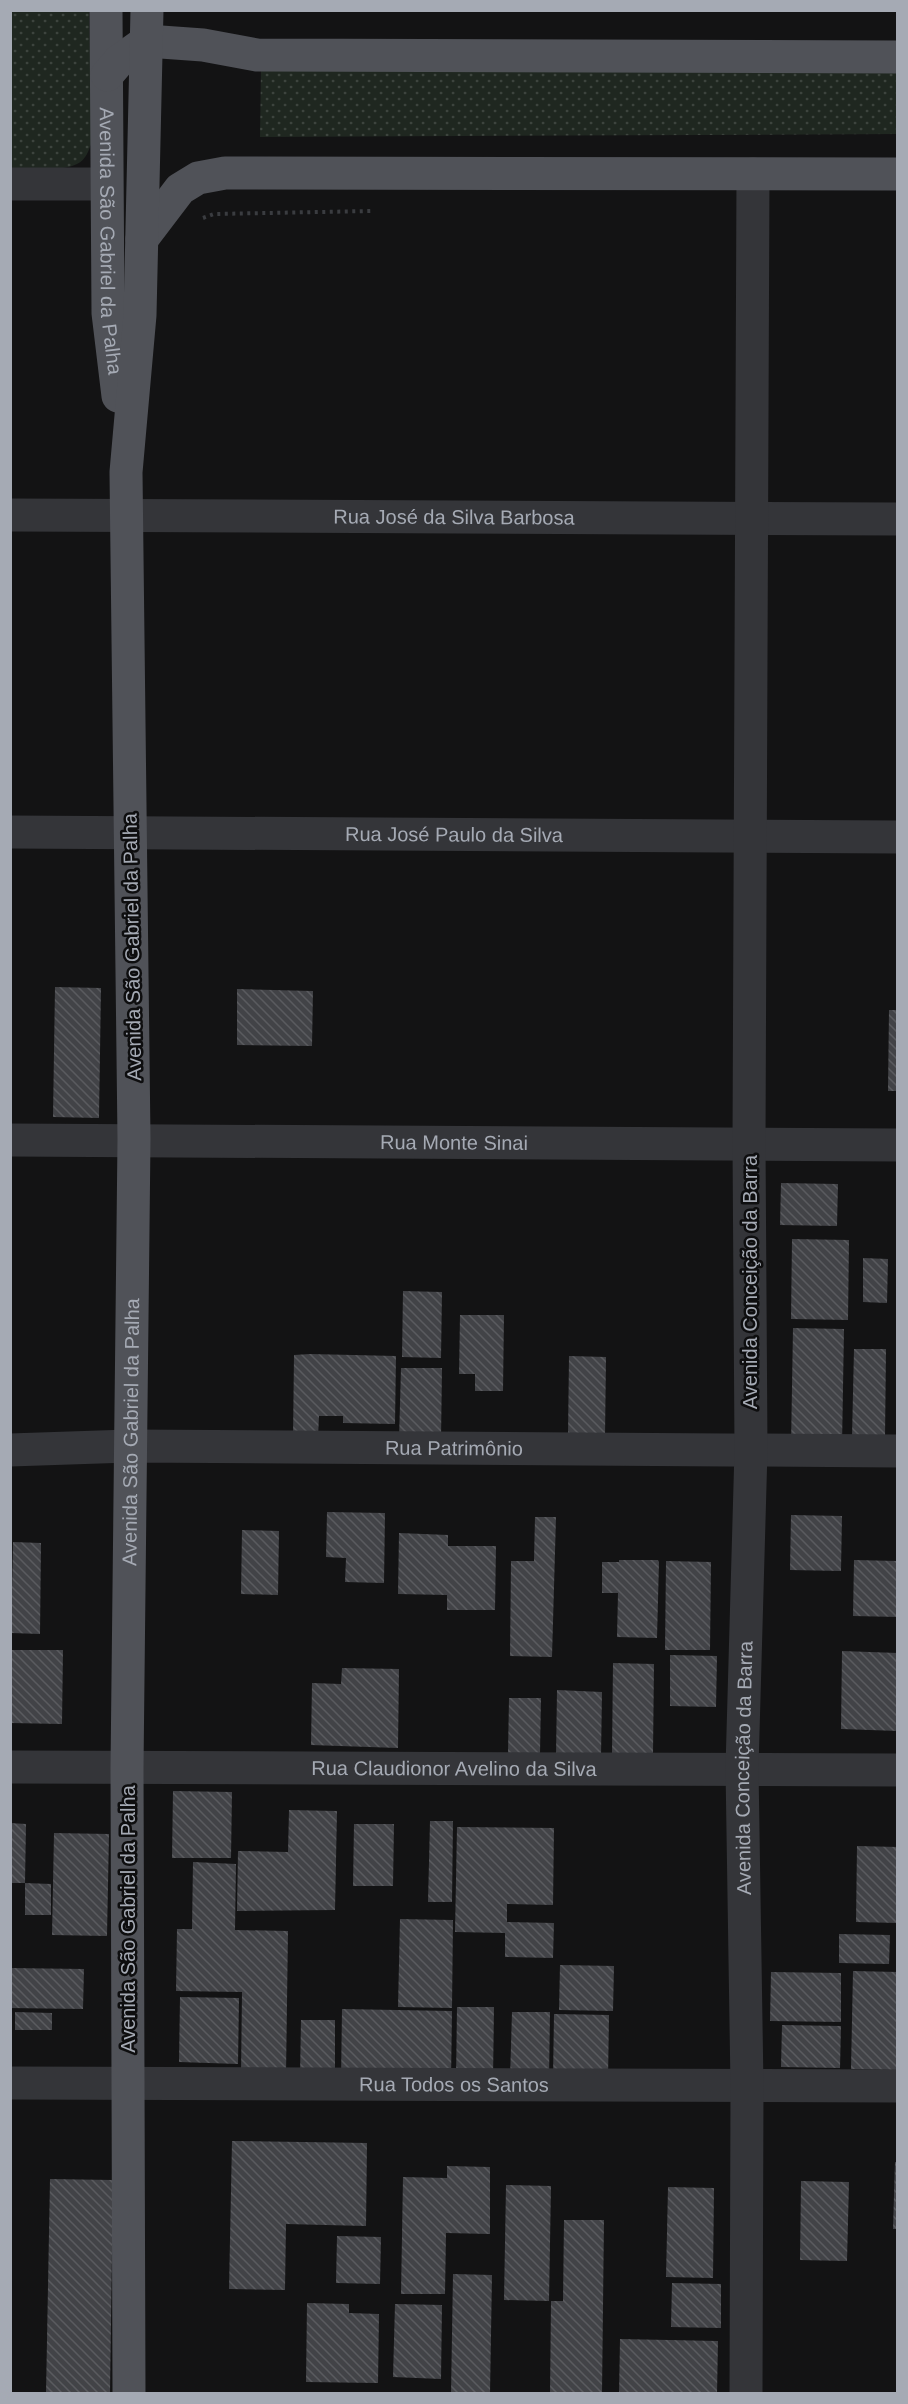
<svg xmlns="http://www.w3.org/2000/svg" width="908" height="2404" font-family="Helvetica,sans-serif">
	<defs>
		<pattern id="grass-dots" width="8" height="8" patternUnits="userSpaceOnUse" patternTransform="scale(1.5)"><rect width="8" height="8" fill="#1f2720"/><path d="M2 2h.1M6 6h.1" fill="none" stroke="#3d443e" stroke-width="1.8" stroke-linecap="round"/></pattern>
		<pattern id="building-back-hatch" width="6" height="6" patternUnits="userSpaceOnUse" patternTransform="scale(1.5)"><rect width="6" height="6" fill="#424347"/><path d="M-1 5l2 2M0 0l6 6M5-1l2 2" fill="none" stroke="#5a5b5f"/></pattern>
	</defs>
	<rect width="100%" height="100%" fill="#131314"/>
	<path fill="url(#grass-dots)" d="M11,11H89L92,141C89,150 86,160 77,164C62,172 28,168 11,168Z
		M261,69L897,71V134L260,137Z"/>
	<path fill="url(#building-back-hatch)" d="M55,987L101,988L99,1118L53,1117Z
		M237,989L313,991L312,1046L237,1045Z
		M889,1010H898V1091H888Z
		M781,1183L838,1184L837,1226L780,1225Z
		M792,1239L849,1240L848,1320L791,1319Z
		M863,1258L888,1259L887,1303L863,1302Z
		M403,1291L442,1292L441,1358L402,1357Z
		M460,1315H504L503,1391H475V1374H459Z
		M793,1328L844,1329L842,1446L791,1445Z
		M854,1349H886L885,1438L852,1437Z
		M310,1354L396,1356L395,1424L343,1423V1416H319L318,1438H293L294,1355Z
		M569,1356L606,1357L605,1437L568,1436Z
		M401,1368H442L441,1440L399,1439Z
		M327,1512L385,1513L384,1583L345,1582L346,1558L326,1557Z
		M791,1515L842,1516L841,1571L790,1570Z
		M535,1517H556L552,1657L510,1656L511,1561H534Z
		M242,1530L279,1531L278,1595L241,1594Z
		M399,1533L448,1535V1546H496L495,1610H447V1595L398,1594Z
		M13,1542L41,1543L40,1634L11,1633Z
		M619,1560H658L659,1562L657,1638L617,1637L618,1593H602V1562H619Z
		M854,1560L898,1561V1617L853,1616Z
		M666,1561L711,1562L710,1650H665Z
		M10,1650H63L62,1724L10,1723Z
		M842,1651L898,1653V1731L841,1729Z
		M670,1655L717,1656L716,1707L670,1706Z
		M613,1663L654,1664L653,1754H612Z
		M342,1668L399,1669L398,1748L311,1745L312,1683L341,1684Z
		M557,1690L602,1692L601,1757L556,1756Z
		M509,1698H541L540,1754L508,1753Z
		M173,1791L232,1792L231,1858H172Z
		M289,1810L337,1811L335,1910L237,1911L238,1851L288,1852Z
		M430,1821H453L452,1902H428Z
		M10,1823L26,1824L25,1883H10Z
		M354,1824H394L393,1886H353Z
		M457,1827L554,1828L553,1905L507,1904V1922L554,1923L553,1958L505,1957V1933L455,1932Z
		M54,1833L109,1834L107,1936L52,1935Z
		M857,1846L898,1847V1923L856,1922Z
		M193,1862L236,1864L235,1930L288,1931L286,2075L241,2074L242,1992L176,1991L177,1929H192Z
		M25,1883L51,1884V1915H25Z
		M400,1919L453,1920L452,2008L398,2007Z
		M839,1934L890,1935L889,1964L839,1963Z
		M560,1965L614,1966L613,2011L559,2010Z
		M10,1968L84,1969L83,2009L10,2008Z
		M853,1971L898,1972L896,2070L851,2069Z
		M771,1972L841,1973V2022L770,2021Z
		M180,1997L239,1998L238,2064L179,2062Z
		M457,2007H494L493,2081L456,2080Z
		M342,2009L452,2011L451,2081L341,2080Z
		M15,2012L52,2013V2030H15Z
		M512,2012H550L549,2080L510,2079Z
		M554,2014L609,2015L608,2079L553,2078Z
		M301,2020H335V2077L300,2076Z
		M782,2025L841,2026L840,2068L781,2067Z
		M232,2141L367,2143L366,2226L286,2224L285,2290L229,2289Z
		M895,2162H898V2229H893Z
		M447,2166L490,2167V2234L446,2233L445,2294H401L403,2177L447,2178Z
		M50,2179L113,2180L110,2394L46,2393Z
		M801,2181L849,2182L847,2261L800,2260Z
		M506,2185L551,2186L549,2301L504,2300Z
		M668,2187L714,2188L713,2278L666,2277Z
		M564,2220H604L602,2394H550L551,2301H563Z
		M337,2236L381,2237L380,2284L336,2283Z
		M453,2274L492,2275L490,2394H451Z
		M672,2283L721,2284V2328L671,2327Z
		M307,2303L349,2304V2313L379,2314L378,2383L306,2382Z
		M395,2304L442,2305L441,2379L393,2377Z
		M620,2339L718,2341L717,2394H619Z"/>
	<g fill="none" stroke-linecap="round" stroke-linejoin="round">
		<path stroke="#3a3c40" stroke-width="4" stroke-dasharray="3 4.5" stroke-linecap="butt" d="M203,218L214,214L372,211"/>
		<g stroke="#343539" stroke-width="33">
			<path d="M10,184H106"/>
			<path id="s1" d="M10,515L898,519"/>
			<path id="s2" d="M10,832L898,837"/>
			<path id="s3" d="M10,1140L898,1145"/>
			<path id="s4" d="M10,1450L129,1446L898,1451"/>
			<path id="s5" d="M10,1767L898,1770"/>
			<path id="s6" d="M10,2083L898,2086"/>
			<path id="s7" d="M746,2394L747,2086L742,1768L751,1450L749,1143L753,174"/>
		</g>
		<g stroke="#505258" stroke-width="33">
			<path id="s8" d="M106,10L108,313L118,396"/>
			<path d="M107,75L119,61L147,41L203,45L257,55L898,57"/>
			<path d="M142,239L180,189L198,178L225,173L898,174"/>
			<path id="s9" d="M129,2394L127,1768L134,1139L126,472L140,315L147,10"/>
		</g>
	</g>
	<g text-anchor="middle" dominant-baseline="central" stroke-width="5" stroke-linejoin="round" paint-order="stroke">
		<g font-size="20" fill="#a5aab4" stroke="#0e0e0f">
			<text stroke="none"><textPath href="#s8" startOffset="231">Avenida São Gabriel da Palha</textPath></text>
			<text stroke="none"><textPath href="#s1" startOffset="444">Rua José da Silva Barbosa</textPath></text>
			<text stroke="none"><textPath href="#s2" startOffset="444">Rua José Paulo da Silva</textPath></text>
			<text transform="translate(132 947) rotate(-91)">Avenida São Gabriel da Palha</text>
			<text stroke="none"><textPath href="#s3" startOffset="444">Rua Monte Sinai</textPath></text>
			<text transform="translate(750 1282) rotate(-90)">Avenida Conceição da Barra</text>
			<text stroke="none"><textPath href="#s9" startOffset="962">Avenida São Gabriel da Palha</textPath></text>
			<text stroke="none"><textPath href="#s4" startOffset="444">Rua Patrimônio</textPath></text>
			<text stroke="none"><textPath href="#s5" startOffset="444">Rua Claudionor Avelino da Silva</textPath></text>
			<text stroke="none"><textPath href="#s7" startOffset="626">Avenida Conceição da Barra</textPath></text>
			<text transform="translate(128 1919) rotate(-90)">Avenida São Gabriel da Palha</text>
			<text stroke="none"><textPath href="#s6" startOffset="444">Rua Todos os Santos</textPath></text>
		</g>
	</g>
	<rect width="908" height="2404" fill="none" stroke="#a5aab4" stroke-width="24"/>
</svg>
